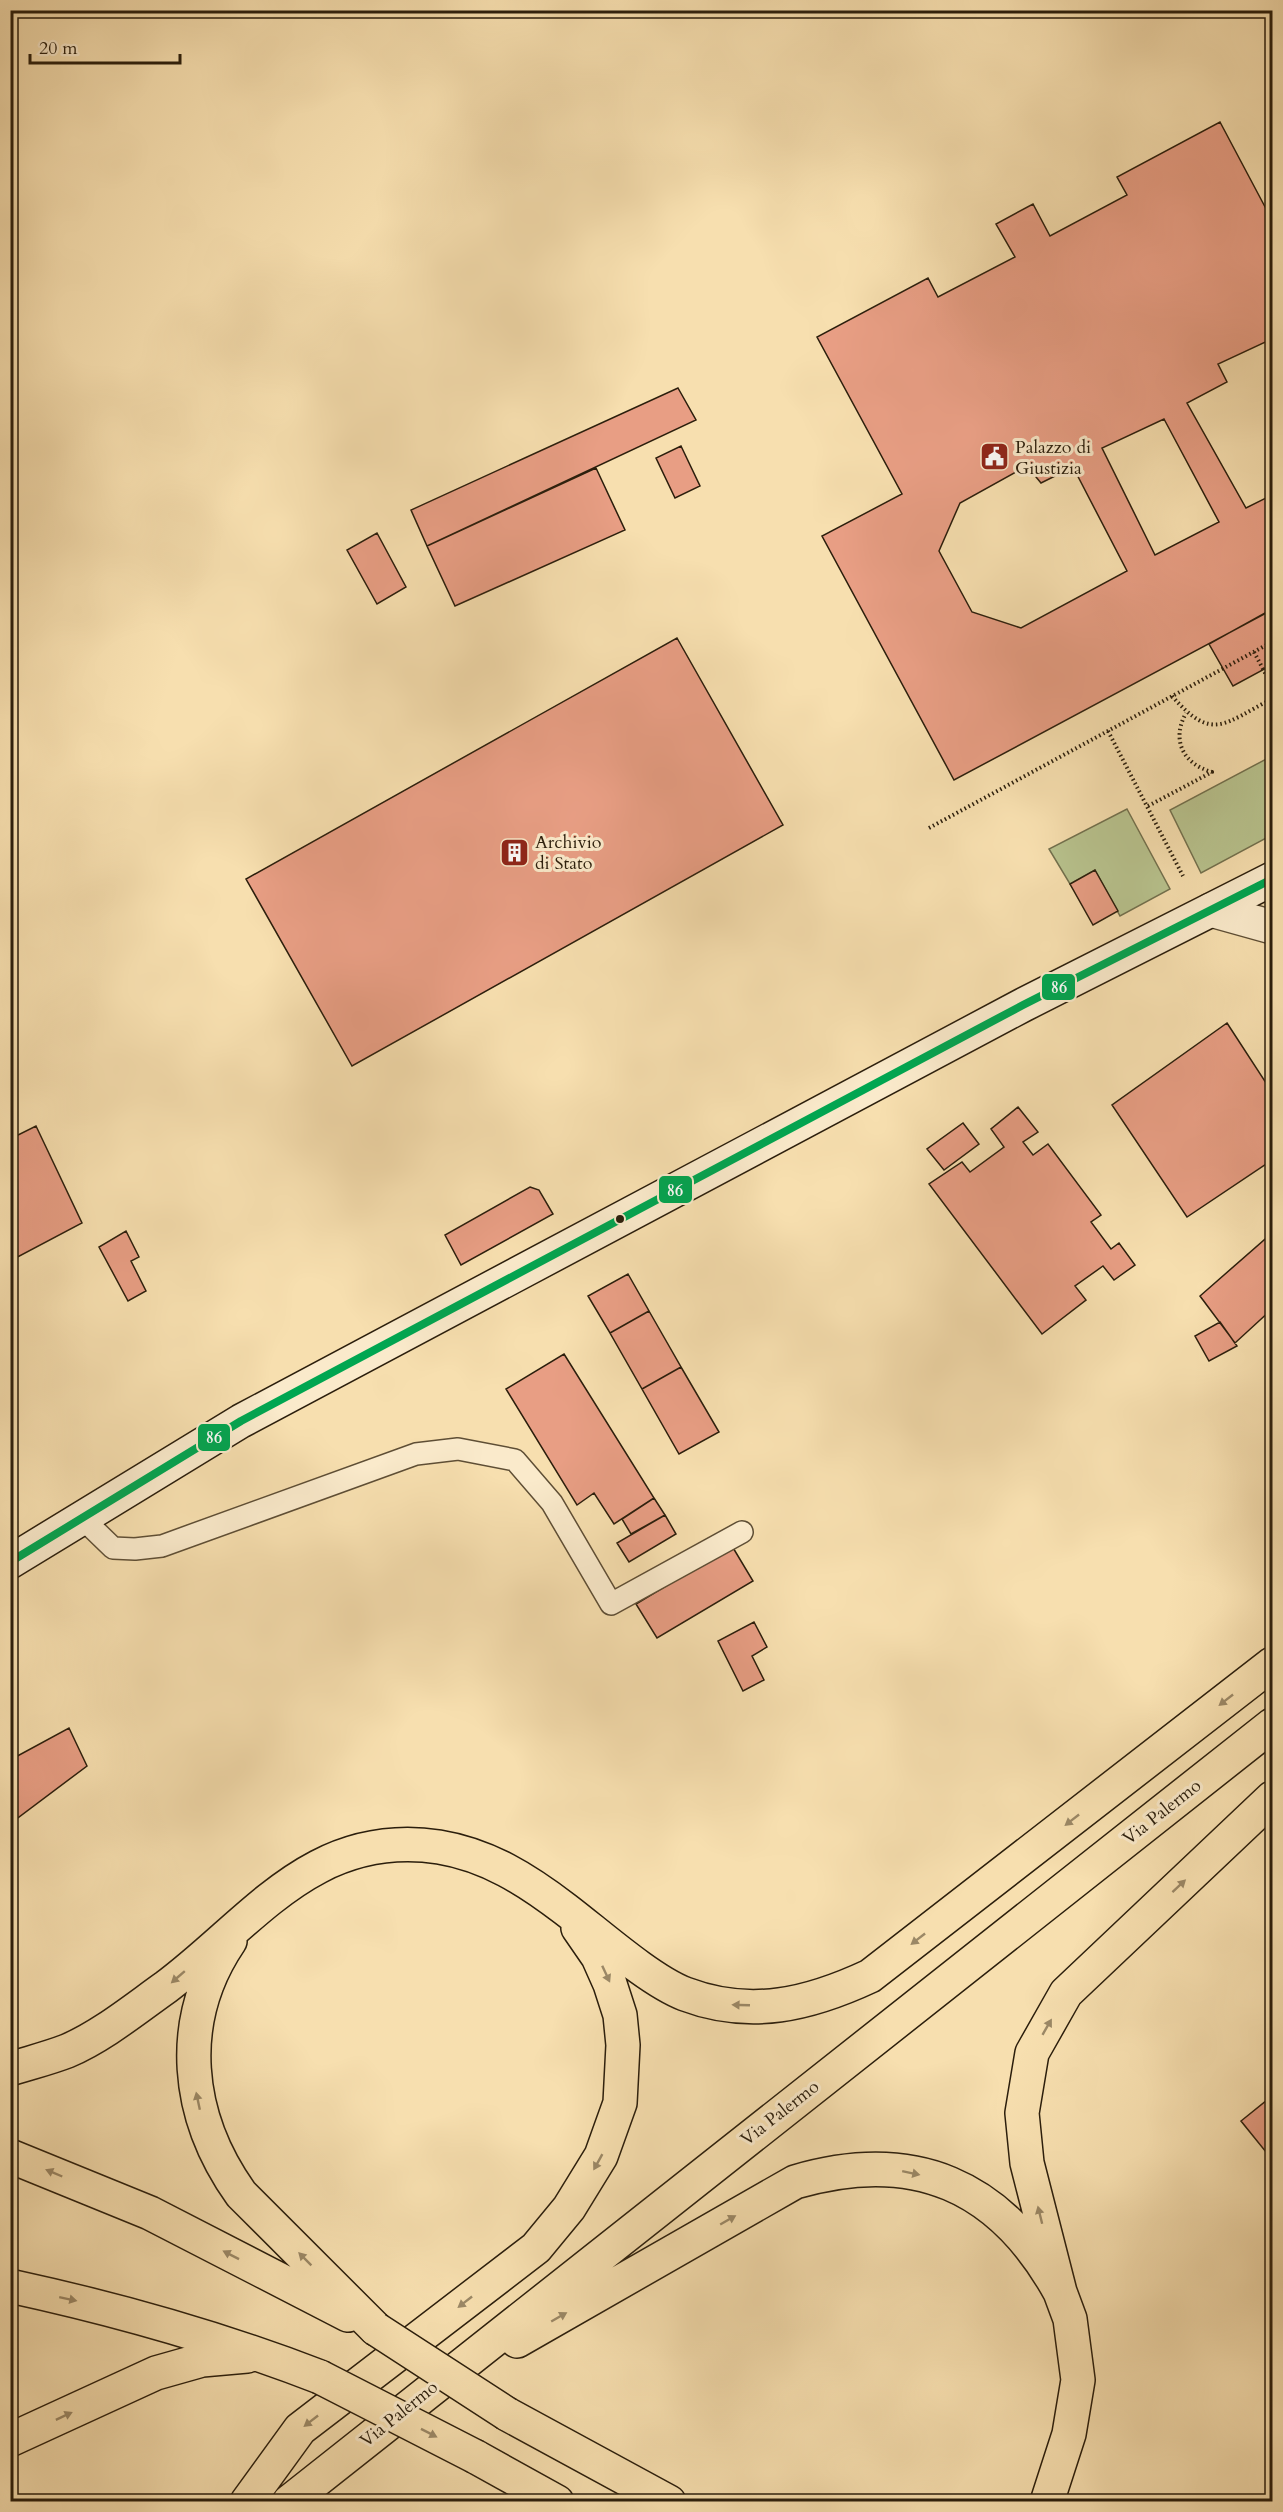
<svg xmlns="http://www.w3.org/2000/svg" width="1283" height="2512" font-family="Cardo,serif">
	<rect width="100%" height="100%" fill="#f7dfaf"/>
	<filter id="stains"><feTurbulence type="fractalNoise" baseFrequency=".00333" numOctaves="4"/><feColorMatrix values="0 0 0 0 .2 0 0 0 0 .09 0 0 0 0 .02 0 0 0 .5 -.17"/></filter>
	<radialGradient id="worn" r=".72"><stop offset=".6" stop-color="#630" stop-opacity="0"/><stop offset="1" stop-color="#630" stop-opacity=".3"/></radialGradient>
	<path fill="#b8c38e" stroke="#72704d" stroke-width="1.5" d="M1272,756V835L1201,873L1170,810Z
		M1127,809L1170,889L1120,916L1095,870L1070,884L1049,849Z"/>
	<path fill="#e89e84" stroke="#2b1e0c" stroke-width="1.5" fill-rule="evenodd" d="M1220,122L1272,220V339L1218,364L1227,382L1187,403L1246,508L1272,495V610L954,780L822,536L902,494L817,337L928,278L938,297L1015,257L996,224L1033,204L1050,236L1127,195L1117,177ZM1164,419L1219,522L1155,555L1102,448ZM1027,466L1041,483L1073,467L1127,571L1021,628L972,612L939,551L960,503Z
		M678,388L696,420L427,546L411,510Z
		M681,446L700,486L675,498L656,458Z
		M596,468L625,530L455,606L427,546Z
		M377,533L406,587L377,604L347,550Z
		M1272,609V665L1233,686L1209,644Z
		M677,638L783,825L352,1066L246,879Z
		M1095,870L1118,911L1093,925L1070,884Z
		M1227,1023L1272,1092V1160L1187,1217L1112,1105Z
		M1018,1107L1038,1132L1023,1142L1033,1155L1048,1144L1101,1215L1091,1222L1111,1249L1119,1243L1135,1265L1114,1280L1103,1266L1075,1286L1086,1300L1042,1334L929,1184L962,1162L970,1172L1004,1147L991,1129Z
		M963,1123L979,1144L944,1170L927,1149Z
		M36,1126L82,1223L10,1261V1139Z
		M530,1187L539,1190L553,1214L461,1265L445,1235Z
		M126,1231L139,1257L131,1261L146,1291L128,1301L99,1247Z
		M1272,1233V1309L1235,1343L1200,1296Z
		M628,1274L649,1311L610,1333L588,1296Z
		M649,1311L681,1367L642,1389L610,1333Z
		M1220,1322L1237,1346L1209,1361L1195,1336Z
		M564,1354L654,1498L614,1524L594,1493L577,1505L506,1389Z
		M681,1367L719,1432L679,1454L642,1389Z
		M654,1498L665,1515L631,1534L622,1519Z
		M665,1515L676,1534L629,1562L617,1543Z
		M732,1546L753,1581L657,1638L636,1604Z
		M754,1622L767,1647L752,1656L764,1680L743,1691L718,1641Z
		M69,1728L87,1766L15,1820L10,1808V1760Z
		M1272,2096V2155L1270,2157L1241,2121Z"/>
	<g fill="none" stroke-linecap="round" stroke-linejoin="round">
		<defs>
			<path id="lane" d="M82,1518L113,1548L135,1549L162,1546L416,1454L458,1449L515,1460L552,1503L611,1604L742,1532"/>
			<path id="street" d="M1211,910L1272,927"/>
			<path id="secondary" d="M10,1562L241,1421L1023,1005L1272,879"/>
			<path id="primary" d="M230,1941C175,2022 186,2117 241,2194L376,2329
				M10,2069C29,2063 49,2058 67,2051C102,2036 135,2009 166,1987C253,1922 313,1828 439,1847C488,1855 527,1880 565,1909C598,1934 649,1980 685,1994C751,2019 810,2004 870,1976L1272,1664
				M10,2156L150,2213L348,2315
				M10,2286C116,2309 219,2338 320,2377
				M517,2341L795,2182C914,2147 1001,2185 1060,2292
				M507,2414L669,2502
				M10,2440L156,2373L202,2360L247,2356
				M476,2457L557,2502
				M247,2502L300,2429L536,2248L569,2208L601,2156L620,2103L623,2045L620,2015L610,1984L598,1957L578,1928
				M289,2502L1272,1725
				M1047,2502L1069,2434L1078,2380L1070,2319L1060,2292L1027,2163L1022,2113L1032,2053L1066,1993L1272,1798"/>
		</defs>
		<use href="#lane" stroke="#5e4e35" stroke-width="24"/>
		<use href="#street" stroke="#5e4e35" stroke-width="36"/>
		<use href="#secondary" stroke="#2b1e0c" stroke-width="36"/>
		<use href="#primary" stroke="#2b1e0c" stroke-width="36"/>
		<path stroke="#2b1e0c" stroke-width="4" stroke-dasharray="1.5 3" stroke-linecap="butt" d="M1254,652L1272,686
			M1172,696C1213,743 1224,723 1272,699
			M1108,731L1183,876
			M1148,806L1212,772C1183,764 1171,740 1186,713
			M929,828L1272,642"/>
		<use href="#lane" stroke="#faeacb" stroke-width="21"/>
		<use href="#street" stroke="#faeacb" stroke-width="33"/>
		<use href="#secondary" stroke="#faeacb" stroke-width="33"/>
		<use href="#primary" stroke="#f7dfaf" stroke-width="33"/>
		<defs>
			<path id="primary-bridge" d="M376,2329L507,2414
				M320,2377L476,2457"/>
		</defs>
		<use href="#primary-bridge" stroke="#2b1e0c" stroke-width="36" stroke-linecap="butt"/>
		<use href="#primary-bridge" stroke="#f7dfaf" stroke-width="33"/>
		<defs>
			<path id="bus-1" d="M10,1562L241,1421L1023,1005L1272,879"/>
		</defs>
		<use href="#bus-1" stroke="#faeacb" stroke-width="12"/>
		<use href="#bus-1" stroke="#00a651" stroke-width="8"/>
	</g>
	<defs><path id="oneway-solid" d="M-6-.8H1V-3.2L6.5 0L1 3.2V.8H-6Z" transform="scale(1.5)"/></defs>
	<g fill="#9b8866">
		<use href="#oneway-solid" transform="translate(1226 1700) rotate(142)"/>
		<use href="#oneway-solid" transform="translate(1072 1820) rotate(142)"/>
		<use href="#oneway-solid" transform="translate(1179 1886) rotate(-43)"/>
		<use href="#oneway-solid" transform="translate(918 1939) rotate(142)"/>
		<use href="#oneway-solid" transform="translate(606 1974) rotate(65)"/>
		<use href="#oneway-solid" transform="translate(178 1977) rotate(139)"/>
		<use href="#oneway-solid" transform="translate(741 2005) rotate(-178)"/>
		<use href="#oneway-solid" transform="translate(1047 2027) rotate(-60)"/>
		<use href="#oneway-solid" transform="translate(198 2101) rotate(-102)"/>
		<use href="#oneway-solid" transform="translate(598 2162) rotate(119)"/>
		<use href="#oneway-solid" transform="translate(54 2173) rotate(-157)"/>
		<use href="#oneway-solid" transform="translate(911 2173) rotate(12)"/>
		<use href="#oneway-solid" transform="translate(1040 2215) rotate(-104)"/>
		<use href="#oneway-solid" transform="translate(728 2220) rotate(-30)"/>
		<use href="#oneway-solid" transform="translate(231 2255) rotate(-153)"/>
		<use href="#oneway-solid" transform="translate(305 2259) rotate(-135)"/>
		<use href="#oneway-solid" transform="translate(68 2299) rotate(12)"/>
		<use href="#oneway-solid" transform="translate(465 2302) rotate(142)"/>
		<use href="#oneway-solid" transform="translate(559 2317) rotate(-30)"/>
		<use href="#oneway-solid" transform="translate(64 2416) rotate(-25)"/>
		<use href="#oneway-solid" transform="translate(311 2421) rotate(142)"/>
		<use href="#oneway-solid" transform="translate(429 2433) rotate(27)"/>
	</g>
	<defs>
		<symbol id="civic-square" viewBox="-11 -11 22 22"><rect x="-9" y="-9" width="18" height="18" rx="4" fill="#8f2418" stroke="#faeacb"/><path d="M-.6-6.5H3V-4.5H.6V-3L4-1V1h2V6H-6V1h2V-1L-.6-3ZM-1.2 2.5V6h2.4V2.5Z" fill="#fff"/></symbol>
		<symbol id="building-square" viewBox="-11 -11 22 22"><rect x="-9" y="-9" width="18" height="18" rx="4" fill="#8f2418" stroke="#faeacb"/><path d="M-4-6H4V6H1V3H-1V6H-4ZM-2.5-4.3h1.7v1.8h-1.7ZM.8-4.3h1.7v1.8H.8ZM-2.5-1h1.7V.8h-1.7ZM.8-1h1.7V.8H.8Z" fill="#fff"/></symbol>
	</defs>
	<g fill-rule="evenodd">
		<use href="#civic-square" x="978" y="440" width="33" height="33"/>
		<use href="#building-square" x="498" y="836" width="33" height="33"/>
	</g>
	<circle fill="#2b1e0c" stroke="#faeacb" stroke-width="2" cx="620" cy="1219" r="5"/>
	<g text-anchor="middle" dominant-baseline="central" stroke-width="6" stroke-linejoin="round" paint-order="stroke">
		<g font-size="18" fill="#2b1e0c" stroke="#faeacb" text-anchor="start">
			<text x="1015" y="447">Palazzo di<tspan x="1015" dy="21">Giustizia</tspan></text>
			<text x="535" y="842">Archivio<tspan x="535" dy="21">di Stato</tspan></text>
		</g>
		<g font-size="18" fill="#2b1e0c" stroke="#faeacb">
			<text transform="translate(1162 1812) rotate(-38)">Via Palermo</text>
			<text transform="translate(780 2113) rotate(-38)">Via Palermo</text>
			<text transform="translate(399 2414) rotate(-39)">Via Palermo</text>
		</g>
	</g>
	<g stroke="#faeacb" stroke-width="2">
		<rect x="1041" y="973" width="35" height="28" rx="6" fill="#00a651"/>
		<rect x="658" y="1175" width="35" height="29" rx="6" fill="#00a651"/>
		<rect x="197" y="1423" width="34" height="29" rx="6" fill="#00a651"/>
	</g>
	<g font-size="16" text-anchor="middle" font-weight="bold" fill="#fff">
		<text x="1059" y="993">86</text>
		<text x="675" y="1196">86</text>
		<text x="214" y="1443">86</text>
	</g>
	<rect width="1283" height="2512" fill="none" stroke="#f7dfaf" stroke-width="36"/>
	<rect x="12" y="12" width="1259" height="2488" fill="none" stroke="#2b1e0c" stroke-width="3"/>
	<rect x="18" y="18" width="1247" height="2476" fill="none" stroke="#2b1e0c" stroke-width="1.5"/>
	<path d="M30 54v9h150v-9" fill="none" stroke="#2b1e0c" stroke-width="3"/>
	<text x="39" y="54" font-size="18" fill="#2b1e0c" stroke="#faeacb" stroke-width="4.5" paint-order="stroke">20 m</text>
	<rect width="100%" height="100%" filter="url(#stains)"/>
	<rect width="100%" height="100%" fill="url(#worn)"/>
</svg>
